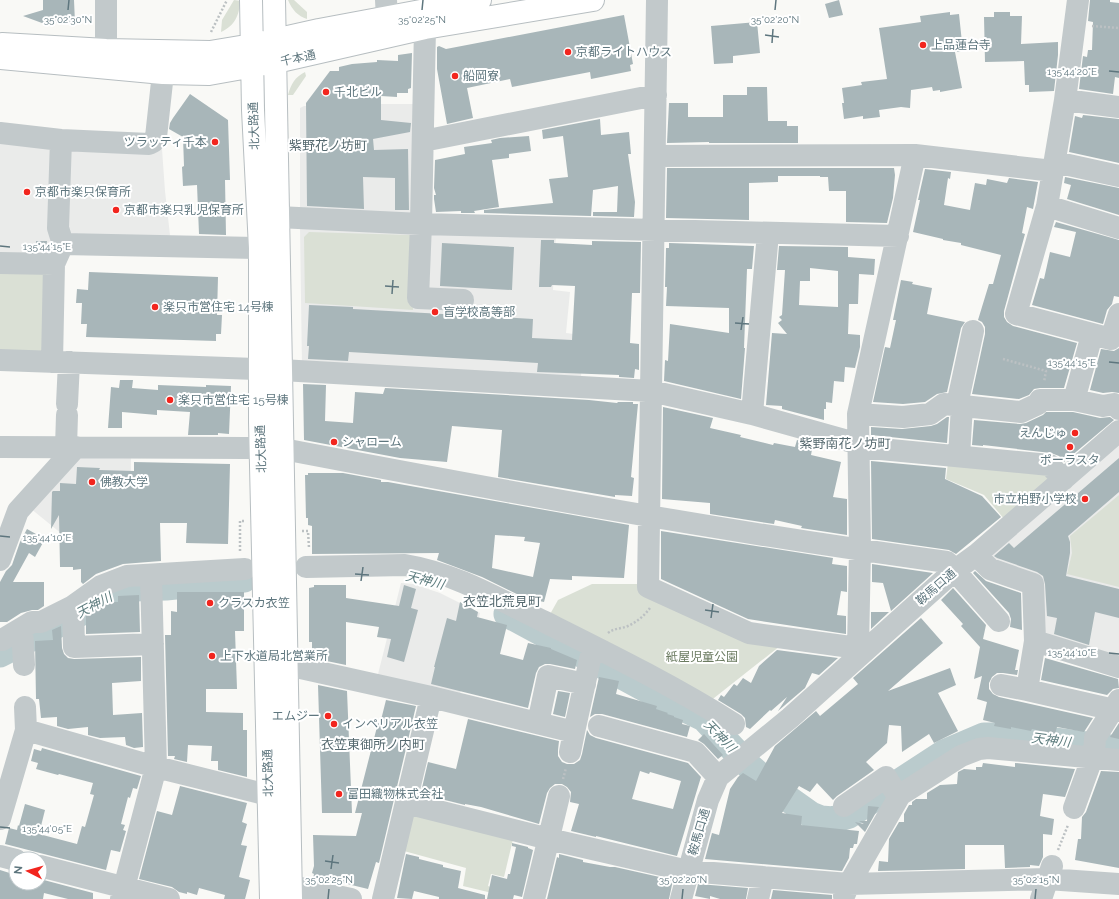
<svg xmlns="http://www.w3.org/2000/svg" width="1119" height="899" font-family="Raleway,'Noto Sans JP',sans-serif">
	<rect width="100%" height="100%" fill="#f9f9f6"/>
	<path fill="#eaebea" d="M364,104H414V211L407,217L300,215V108L304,106L364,107Z
		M0,137L43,142L55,154L51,254L0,259Z
		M69,143L162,149L165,191L170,235L163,243L71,240L64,229Z
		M300,227L556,235L553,290L570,292L566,333L582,335L581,383L302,367Z
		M1119,443V661L1040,634L1038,578L983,555Z
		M131,454L130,539L73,543L30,508L76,456Z
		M401,583L413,584L440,593L480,613L459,698L377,678Z"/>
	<path fill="#dae0d5" d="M234,0L241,1C238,16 236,25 221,32L222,20Z
		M288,0H294L307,12V19C298,16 292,10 288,0Z
		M305,72L306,76L293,95H288C291,84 295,77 305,72Z
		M309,232L410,235V245L414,246L413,310L305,303L304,237Z
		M0,269H46L49,344L39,355L0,354Z
		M948,463L1049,475L1053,479L1005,520L984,495L946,479Z
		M1119,495V587L1067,574L1072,553L1070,536Z
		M592,584H642L780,646L709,702L549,616L558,600Z
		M419,812L514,835L504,877L491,874L488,886L493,888L492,893L463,886L466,868L404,851L412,817Z"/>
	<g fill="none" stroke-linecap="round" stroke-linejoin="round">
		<path stroke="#bacbcd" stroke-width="27" d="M507,614L663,698L704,718L750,767L780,793L811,815L821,819L833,820L849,815L944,753L984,736H1015L1119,749
			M0,654L80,613L105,596L134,588L166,587L244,579"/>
	</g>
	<path fill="#a8b6b9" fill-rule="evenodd" d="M43,0H74L75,23H42L23,16L43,10Z
		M839,0L843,15L829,18L825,4Z
		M1090,0H1110V2L1119,3V78L1115,77L1113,94L1079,89L1083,56L1087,57L1088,50H1092L1093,22L1088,21Z
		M950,12V15L959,14L963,52H955L962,88L940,92V90L933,91L932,87L911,90L910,108L901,107L879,110L880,117L863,119V116L844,119L842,103H844L842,88L862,85L861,82L887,79L879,28L921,22L920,16Z
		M994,12H1010V16H1022L1021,44L1058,42V55L1054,91L1029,92V85H1025L1024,61L985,62L984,17H994Z
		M624,15L633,64L630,65L631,71L591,79L590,72L512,87L510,79L467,88L473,118L447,124L437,69V47L439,46L446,49Z
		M757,22L760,53L733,56V63L714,64L711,26Z
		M412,53L411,88L408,89V93H397V97L381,96V120L411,123L410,132L373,139L374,150L408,149L409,210H395V178L363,177L364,209L307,206L306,103L330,71H339V67L352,64L377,62V60L398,61V55Z
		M747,87H767L768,121H787V126H798V143H709V142L667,143L669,103H688V117H723V95H747Z
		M190,94L228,120L230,180H225L226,235L199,234L197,185L183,186L182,167L184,166L183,137L169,129L170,123L173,118Z
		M1083,115L1119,119V163L1069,152L1075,116L1082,118Z
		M600,119L601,135L629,132L631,154H628L635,202L634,217L593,216V212H617L618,186L593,190L591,216L484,213V210L553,203L549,179L568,177L563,136L543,139L542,130Z
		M529,136L531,151L509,154V158L492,160L499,207L474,211L475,213H461V211L436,212L434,199V195H436L434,188L435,160L465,154L464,147L492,143L491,140L500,138Z
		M667,168H894L895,175L893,198L887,223L846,222V191H829L828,177H820V176H778V182L749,183V220L666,218Z
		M925,169L951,172L950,179L948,178L944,205L970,210L975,183L986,185L987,179L1007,183L1009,178L1038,182L1033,209L1027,207L1022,233L1025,234L1004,311V317L1007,322L1013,326L1077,343L1064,388H1040L1034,389L1029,395L1019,399L972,394L985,334V327L982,322L978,320L989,284H993L1001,255L961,245V243L943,240V239L913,232L920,200H918Z
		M1065,177L1119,188V215L1067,199L1071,185L1064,183Z
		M1056,222L1119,240V297L1114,296L1112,304L1107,310L1103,324L1032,305L1040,278L1044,279L1050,252L1070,257L1076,232L1054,227Z
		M541,240H554V243L592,245V241L641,242L640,293H632L630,343L639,344V370L635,369L634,378L619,377V375L537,372L538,363L349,352L348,361L308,359L309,346H307L309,305L353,307V309L533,319L532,338L572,340L575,286L552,285L551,287H539Z
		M36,241H47L46,251H36Z
		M442,243L514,247L512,290L440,286Z
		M669,243L754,246L752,269H747L744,348H745L741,399L664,381L665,360L668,361L670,324L729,333V308L666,306L667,287H665L666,248H669Z
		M779,246L848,247V257L875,259L874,275L859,274L858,304H849L848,334L860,335V347L855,368L845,367L844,382L834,381L832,403L826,402V409H824V420L782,409V406L766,405L772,333L787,334L778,323L782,320L779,317L782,315L785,270H777ZM810,268L838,271V307L799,305L800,281H810Z
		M89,272L218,277L217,315H222L221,334H216V341L86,337L87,324H81L82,303H76L77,289L88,290Z
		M901,280L913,282L912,284L932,288L927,314L965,322L961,328L947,392L937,394L925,402L903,404L873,402L885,347L890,348L896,320H893Z
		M1119,348V393L1112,392L1103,393L1090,390L1101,349L1114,351Z
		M120,380H133L132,388L158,390V385L206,387V385L231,386L229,434L218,433V435H188L190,412L157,410V415L122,412V428H108L111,387L119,388Z
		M303,384L326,385L325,421L353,423L355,392L383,394L385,388L589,400L617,403L618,402H633V404H638L631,477L634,478L632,496L615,495V497L498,477L502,430L452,426L447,462L400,458L304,440Z
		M663,407L713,418L710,428L741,435L740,437L773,445L774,443L795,447L797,440L813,444L811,455L841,462L833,497L847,499V535L801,528L802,526L775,520L774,524L710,514V503L662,499Z
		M1046,412H1073L1100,418L1110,417L1114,420L1064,462L1059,456L1051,453L983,445V446L972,445L974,420L1020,424L1026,423L1043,415Z
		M947,417H949L947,443L871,435V427L902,429L931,426L937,424Z
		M1119,458V492L1068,536L1070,542V553L1066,576L1119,589V618L1095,612L1089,645L1054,634L1057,618L1047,616L1045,584L1043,576L1037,572L997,558L994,556L1009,543L1014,548Z
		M871,461L946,468L945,479L982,496L1001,517L956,554L949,550L872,539Z
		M134,462L230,464L228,544L186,543L187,523H160L161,561L123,564L96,574L83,584L81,582V569L73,570V567H60L59,515L51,529L52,492L53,491H60V483L76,484L77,467L100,468L99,470L134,471Z
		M308,473H343L381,480V482H388L629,525L624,578L572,576V580L550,579L544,602L525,598L482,577L437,560L439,553L312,554V526L308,525V518H306L305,475H308ZM495,535L525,537L524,541L540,543L533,577L492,568Z
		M27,529L45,539L35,557L29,553L13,582H44V606L38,610H32L21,613L7,622H0V582L6,571L12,565L20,542Z
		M661,531L833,558L832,564L847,566V592L841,591L837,615L846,616V634L748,619L661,579Z
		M872,564L933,573L891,611L883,583L872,582Z
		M975,571L986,581L1021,593L1022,630L1010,627L1011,619L1009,613L973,573Z
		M314,585H346V598L399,606L404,585L416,589L411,608L418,610L404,662L387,657L391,639L377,637L379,627L346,622V665L312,658V642H309V588L314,587Z
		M953,588L986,625L983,639L1019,650L1015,670H1018L1017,675L1003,673H997L992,677L989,683V689L993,694L999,697L1093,718L1084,732L1057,727L1055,734L1032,729L1031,731L1011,727V729L994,726L995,723L983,720L987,702L977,699L982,676L974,679L980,647L961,626L963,624L941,600Z
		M177,592H244V631H235L237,689H206V712L243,713V730H247V777L218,770V761H211L212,746L188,745L187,762L174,759L175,756H168L165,635H171V611L177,612Z
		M139,595L140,632L86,634V613L90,610H97V604L100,602H118V596Z
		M460,602L478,612L477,617L507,625L500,654L523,660L528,643L551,648V649L577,660L575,669L550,664H545L539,667L536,673L528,708L431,684L435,667H434L447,618L456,621Z
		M871,612H889L871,629Z
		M921,618L943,643L888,691L950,668L956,685L938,693L958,731L934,743L929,734L902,752L901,726L889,725L887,743L866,762L874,770L837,796L833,800L817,783L810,792L799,786L782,813L802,816L801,825L859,831L857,844H854L853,848H850L849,858L842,871L705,859L712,833L719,835L730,789L738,777L743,773L756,781L775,746L816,711L820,716L858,684L853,678Z
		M61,626L62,648L64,654L68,658L74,659L141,657V681L112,683L113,715L142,713L143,747L134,748L126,745L125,737L100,738L88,735V727L68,729L57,726V717L41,718L39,699H36L35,641L53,640L52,630Z
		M777,650L838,658L819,675L812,673L805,688L778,711L787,697L771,711L770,710L750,729L746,727L745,718L741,714L718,700L721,695L724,697L734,684L737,686L743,678L751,683L759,666Z
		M1045,658L1118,679L1119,688L1113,689L1107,695L1041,680Z
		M599,677L619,681L616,694L657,706L656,709L668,713L667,714L674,716V717L683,720L682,724L690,726L687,737L602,714H595L590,717Z
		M318,685L347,691L352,813H322Z
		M558,691L570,693L565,717L553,714Z
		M386,700L416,706L379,863L376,862L368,889L331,880V882L313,878L314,874L312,873L314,866L313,835L356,836L362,813H355L378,723L380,724Z
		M468,719L559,741L558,750V756L562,762L567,764H574L580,760L582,754L587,730L590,735L596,738L688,763L701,777L677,856L596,836V837L571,831L579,804L570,802L571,792L567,787L562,784H555L550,788L547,793L539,824L481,807L465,804V805L437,798L438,796L421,792L428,762L456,769ZM640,771L649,774L650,772L681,781L673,809L632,799Z
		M1119,723V739L1110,737Z
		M704,734L723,755L718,759L704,744L698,740Z
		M42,748L141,776L137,789L133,788L130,798L128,797L121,824L125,825L123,830L126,831L120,852L111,850L106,870L5,844L9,828L17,830L18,825L19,826L25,804L45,810L39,834L77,844L82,826L85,827L94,795L90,794L93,783L59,774L58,775L36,769L38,763L31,761L34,749L41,751Z
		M983,763L1015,767V763L1075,769L1065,797L1043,794L1040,816L1054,819L1052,835L1043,834V857L1039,866L1030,865V867L1005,868L1004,845H965V869L878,871L879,861L888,862L889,839L899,822H904V814L909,805H912V802L916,799H927V793L940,785L957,784L958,772L964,769L976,770V767H982Z
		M1101,771L1119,772V868L1075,860L1078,839H1081L1082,817L1086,812Z
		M180,786L247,803L242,822L247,824L241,845L247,846L239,877L250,880L245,899H224L225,895L199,888L197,895L187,892V894L179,892L172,887L139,879L157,811L172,815Z
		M868,806L879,807L865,832L855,822L864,824L859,821H867Z
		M512,843L528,847V848L533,850L522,897L514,895L513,899H487L492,875L507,879L508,874H510L516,847L512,846Z
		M406,854L419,857V859L443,865V867L461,871L458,888L485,895V899H439V897L414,891L412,899L397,898Z
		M559,854L583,860V862L610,867H615L673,880L669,899H547L557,857L559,858Z
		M0,870L16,875V883H40V879L93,893V899H68L44,893L43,899H0Z
		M698,884L748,888L746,899H720L710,896V899L695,896Z
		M773,890L832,895V899H771Z"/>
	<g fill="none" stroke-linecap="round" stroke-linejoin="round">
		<defs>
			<path id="major" d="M251,0L253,110L260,248V422L271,899
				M274,0L291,899
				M2,44L106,50L210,52L252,45L319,30L480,0
				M0,58L163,73L209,74L276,62L425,28L593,0"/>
		</defs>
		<use href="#major" stroke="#b7bec1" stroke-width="24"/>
		<path stroke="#bcc1c3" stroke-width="2.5" stroke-dasharray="2 2" stroke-linecap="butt" d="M1092,26L1119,28
			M211,32L227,0
			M1003,359L1046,371L1044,382
			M302,531H308L309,548
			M240,551V521H245
			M608,633C614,628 621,629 628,626C637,622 645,615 650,608
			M563,779L566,768
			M1058,850L1068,825"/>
		<path stroke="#c2c9cb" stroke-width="22" d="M106,0V50
			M386,0L387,18
			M657,0L648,587L749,633L858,648
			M1078,0L1065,100L1047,206L1016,314L1111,339L1119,314
			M425,28L421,224L418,298L463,300
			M1065,100L1119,107
			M0,133L61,140L149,144L153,142L156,137L163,73
			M423,141L656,95
			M655,156L915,155L1053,171
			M1055,162L1119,176
			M1047,206L1119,228
			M278,217L421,224L898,236
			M63,244L260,248
			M0,263L54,264
			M0,360L281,370L651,391L752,414L859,444
			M52,362L54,264L63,244L58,228L61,140
			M1074,400L1092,335
			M67,404L69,362
			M957,405L973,331
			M752,414L768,233
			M858,414L903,417L930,414L944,404L1021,412L1038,404L1040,400H1074L1103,406L1114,404L1119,409
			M0,447L247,448L283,449C503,491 724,532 947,562L999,621
			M66,447L67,415
			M859,447L1050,465L1063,480
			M959,456L962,406
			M976,555L990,569L1033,584L1035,641L1119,667
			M0,560L18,511L76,447
			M306,567L405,565C455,573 500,600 545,622C609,654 674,686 734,724
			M73,606L74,647L153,644
			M22,628L24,665
			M2,640L32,622H41L73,606L101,586L127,576L245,569
			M1035,641L1027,690L1119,711
			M860,655L858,648L860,550L858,414L915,155
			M269,665H287L431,697L574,732L570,752
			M1001,685L1027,690
			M25,707L26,730
			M538,723L548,676L585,684
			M599,726L695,752L718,777
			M574,732L593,646
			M406,803L549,839L688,871L849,884L1047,879L1119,884
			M844,806L886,777L894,790L900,795
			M1074,808L1094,753L1095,738L1119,700
			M0,819L26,730L156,767L268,795
			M0,856L16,860
			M40,866L169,899
			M291,886L351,899
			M844,896L849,884L900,795L961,756L979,749L988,748L1119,760
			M121,899L156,767L151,575
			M383,899L431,697
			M534,899L559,796
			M681,899L708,800L718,777L790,718L954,571L976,555L1119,431
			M758,899L763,877
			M1041,899L1052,866"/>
		<use href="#major" stroke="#fff" stroke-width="22"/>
	</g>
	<path fill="none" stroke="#5e767e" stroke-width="1.5" d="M68,10L69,0M422,10L423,0M775,10L776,0M765,35L779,37M772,43L773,29M1109,71L1119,72M0,246L10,247M385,286L399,287M392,294L393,280M735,323L749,324M741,330L743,317M1109,362L1119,363M0,536L10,537M355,574L369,575M361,581L363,567M705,610L719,612M711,618L713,604M1109,653L1119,654M0,827L10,828M325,861L339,863M331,869L333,855M328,899L329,889M682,899L683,889M1035,899L1036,889"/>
	<g fill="#f2251e" stroke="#fff" stroke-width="1.5">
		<circle cx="923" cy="45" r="4"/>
		<circle cx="568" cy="52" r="4"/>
		<circle cx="455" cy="76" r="4"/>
		<circle cx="326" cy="92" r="4"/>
		<circle cx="215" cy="142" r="4"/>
		<circle cx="27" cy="192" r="4"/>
		<circle cx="116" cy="210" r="4"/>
		<circle cx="155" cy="307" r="4"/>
		<circle cx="435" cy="312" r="4"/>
		<circle cx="170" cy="400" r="4"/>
		<circle cx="1075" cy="433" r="4"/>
		<circle cx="334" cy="442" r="4"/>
		<circle cx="1070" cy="447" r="4"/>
		<circle cx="92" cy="482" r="4"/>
		<circle cx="1085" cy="499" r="4"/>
		<circle cx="210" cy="603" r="4"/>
		<circle cx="212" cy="656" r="4"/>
		<circle cx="328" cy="716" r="4"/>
		<circle cx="334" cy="724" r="4"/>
		<circle cx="339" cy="794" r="4"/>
	</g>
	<g text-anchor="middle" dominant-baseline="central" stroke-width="4" stroke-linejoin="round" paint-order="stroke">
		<g font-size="12" fill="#5e767e" stroke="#fff" text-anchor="start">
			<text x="931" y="45">上品蓮台寺</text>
			<text x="576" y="52">京都ライトハウス</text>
			<text x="463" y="76">船岡寮</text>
			<text x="334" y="92">千北ビル</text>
			<text x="207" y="142" text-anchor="end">ツラッティ千本</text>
			<text x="35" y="192">京都市楽只保育所</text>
			<text x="124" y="210">京都市楽只乳児保育所</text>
			<text x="163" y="307">楽只市営住宅 14号棟</text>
			<text x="443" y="312">盲学校高等部</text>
			<text x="178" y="400">楽只市営住宅 15号棟</text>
			<text x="1067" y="433" text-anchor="end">えんじゅ</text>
			<text x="342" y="442">シャローム</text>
			<text x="1070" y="460" text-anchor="middle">ポーラスタ</text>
			<text x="100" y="482">佛教大学</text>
			<text x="1077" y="499" text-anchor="end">市立柏野小学校</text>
			<text x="218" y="603">クラスカ衣笠</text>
			<text x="220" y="656">上下水道局北営業所</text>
			<text x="320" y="716" text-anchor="end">エムジー</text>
			<text x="342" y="724">インペリアル衣笠</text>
			<text x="347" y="794">富田織物株式会社</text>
		</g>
		<g font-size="12" fill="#5e767e" stroke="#fff">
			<text transform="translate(298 58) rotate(-12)">千本通</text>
			<text transform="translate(254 126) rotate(-92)">北大路通</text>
			<text transform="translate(261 449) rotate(-92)">北大路通</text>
			<text transform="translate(936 587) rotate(-41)">鞍馬口通</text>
			<text transform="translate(268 773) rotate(-91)">北大路通</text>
			<text transform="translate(699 832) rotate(-74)">鞍馬口通</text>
		</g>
		<g font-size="12" fill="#6b7b61" stroke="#fff">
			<text x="702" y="657">紙屋児童公園</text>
		</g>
		<g font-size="13" fill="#54686e" stroke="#fff">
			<text x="328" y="145">紫野花ノ坊町</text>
			<text x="845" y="443">紫野南花ノ坊町</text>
			<text x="502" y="601">衣笠北荒見町</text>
			<text x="373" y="744">衣笠東御所ノ内町</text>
		</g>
		<g font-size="13" font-style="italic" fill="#5d7c7e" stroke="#fff">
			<text transform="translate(425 580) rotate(14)">天神川</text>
			<text transform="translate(94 605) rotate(-28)">天神川</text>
			<text transform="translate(720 736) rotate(46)">天神川</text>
			<text transform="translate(1051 740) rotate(7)">天神川</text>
		</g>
	</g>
	<g font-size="10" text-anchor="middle" fill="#5e767e" stroke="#fff" stroke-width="4" stroke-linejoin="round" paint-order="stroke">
		<text x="68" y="23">35°02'30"N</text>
		<text x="422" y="23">35°02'25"N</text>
		<text x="775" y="23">35°02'20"N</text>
		<text x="1072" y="75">135°44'20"E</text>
		<text x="47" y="250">135°44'15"E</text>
		<text x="1072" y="366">135°44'15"E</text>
		<text x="47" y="541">135°44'10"E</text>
		<text x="1072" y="656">135°44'10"E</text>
		<text x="47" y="832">135°44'05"E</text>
		<text x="329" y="883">35°02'25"N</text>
		<text x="683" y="883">35°02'20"N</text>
		<text x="1036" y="883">35°02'15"N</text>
	</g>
	<g transform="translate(28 871) rotate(276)"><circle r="19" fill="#ffffff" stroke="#bfc8cb"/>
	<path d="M0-3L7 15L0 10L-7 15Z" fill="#f2251e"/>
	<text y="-6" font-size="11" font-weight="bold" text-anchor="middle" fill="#5e767e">N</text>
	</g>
</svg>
